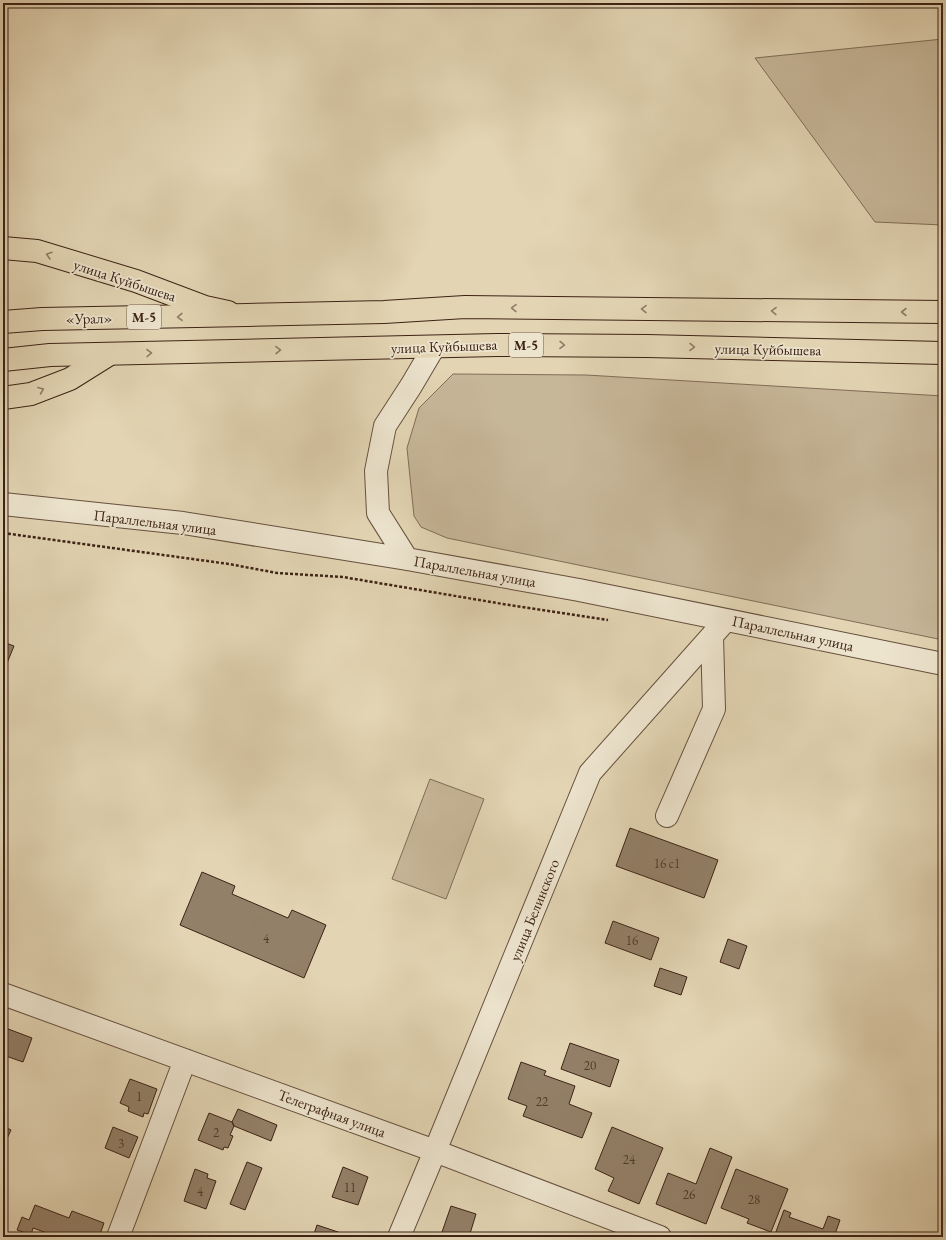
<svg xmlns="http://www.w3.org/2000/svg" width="946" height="1240" font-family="'EB Garamond',serif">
	<rect width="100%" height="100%" fill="#e3d5b4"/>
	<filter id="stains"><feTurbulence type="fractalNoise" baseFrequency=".005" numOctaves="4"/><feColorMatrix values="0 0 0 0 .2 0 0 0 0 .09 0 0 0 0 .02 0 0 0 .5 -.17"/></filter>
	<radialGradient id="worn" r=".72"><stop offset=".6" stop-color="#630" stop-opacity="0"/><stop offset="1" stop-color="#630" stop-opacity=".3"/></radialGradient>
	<path fill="#c7b799" stroke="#826d58" d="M943,39V225L875,222L755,58Z
		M453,374L586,375L943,396V640L447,538L421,527L414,516L407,448L419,408Z
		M430,779L484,799L446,899L392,879Z"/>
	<path fill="#938068" stroke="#3d2316" d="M3,642L14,646L3,673Z
		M630,828L718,860L704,898L616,866Z
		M202,872L235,886L232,894L288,918L292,910L326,925L304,978L180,925Z
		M613,921L659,938L651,960L605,943Z
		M728,939L747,946L739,969L720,962Z
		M660,968L687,977L681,995L654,986Z
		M3,1027L32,1038L23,1062L3,1055Z
		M570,1043L619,1060L610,1087L561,1069Z
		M521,1062L546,1071L544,1075L575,1086L569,1104L592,1113L582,1138L523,1116L527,1106L508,1099Z
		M130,1079L157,1089L148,1114L144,1113L143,1117L128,1111L129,1107L120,1103Z
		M238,1109L277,1125L271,1141L234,1126L232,1122Z
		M209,1113L232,1122L234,1126L230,1135L233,1136L228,1148L224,1147L223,1150L198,1140Z
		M3,1126L11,1130L3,1147Z
		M113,1127L138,1137L129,1158L105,1148Z
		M612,1127L663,1148L639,1204L608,1191L614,1178L595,1169Z
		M710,1148L732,1157L706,1224L656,1204L668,1173L696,1184Z
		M247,1162L262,1168L245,1210L230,1204Z
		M343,1167L368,1177L358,1205L332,1197Z
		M195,1169L208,1174L207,1178L216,1181L206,1209L184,1201Z
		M736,1169L788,1189L771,1232L747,1223L749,1219L721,1208Z
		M35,1205L69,1218L72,1211L104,1223L99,1237H67L63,1235V1237H58L33,1228L31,1235L17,1230L22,1217L29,1220Z
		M451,1206L476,1214L469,1237H448L441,1235Z
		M784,1210L791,1213L789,1217L823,1229L828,1216L840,1220L834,1237H774Z
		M317,1225L341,1233L340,1237H313Z"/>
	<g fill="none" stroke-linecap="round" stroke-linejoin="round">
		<defs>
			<path id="minor" d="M3,504L183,523L407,559L579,590L943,664
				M407,559L378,513L376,471L385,426L411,386L434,347
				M667,816L714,709L712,636
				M3,994L435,1151L660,1237
				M118,1237L185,1060
				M399,1237L435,1151L590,773L726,620"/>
			<path id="major" d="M3,248L37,251L136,281L205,307L228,312
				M3,398L31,394L70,379L110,354"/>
			<path id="highway" d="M3,322L42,319L247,315L384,312L465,307L943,312
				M3,360L50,355L497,345L647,346L943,353"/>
		</defs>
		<use href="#minor" stroke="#66503e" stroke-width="24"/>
		<use href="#major" stroke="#3d2316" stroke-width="24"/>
		<use href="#highway" stroke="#3d2316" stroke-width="24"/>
		<path stroke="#3d2316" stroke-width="2.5" stroke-dasharray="3 2" stroke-linecap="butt" d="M3,533L229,564L277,573L343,577L503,604L608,620"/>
		<use href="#minor" stroke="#ede4ce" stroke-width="22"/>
		<use href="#major" stroke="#e3d5b4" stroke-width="22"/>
		<use href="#highway" stroke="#e3d5b4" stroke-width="22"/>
	</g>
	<defs><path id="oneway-chevron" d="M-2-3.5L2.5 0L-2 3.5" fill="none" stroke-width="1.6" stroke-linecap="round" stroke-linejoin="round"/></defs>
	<g stroke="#907c65">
		<use href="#oneway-chevron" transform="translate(49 255) rotate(-163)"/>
		<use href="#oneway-chevron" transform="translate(514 308) rotate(-179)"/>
		<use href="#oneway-chevron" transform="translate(644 309) rotate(-179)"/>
		<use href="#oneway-chevron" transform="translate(774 311) rotate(-179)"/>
		<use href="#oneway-chevron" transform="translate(904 312) rotate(-180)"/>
		<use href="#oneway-chevron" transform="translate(180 317) rotate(179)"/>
		<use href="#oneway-chevron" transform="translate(562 345) rotate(1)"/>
		<use href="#oneway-chevron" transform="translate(692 347) rotate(1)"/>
		<use href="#oneway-chevron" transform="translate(278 350) rotate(-1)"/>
		<use href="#oneway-chevron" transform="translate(149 353) rotate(-1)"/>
		<use href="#oneway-chevron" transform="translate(41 390) rotate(-22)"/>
	</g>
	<g text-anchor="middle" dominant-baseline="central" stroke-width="3.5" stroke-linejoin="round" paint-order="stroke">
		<g font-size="13" fill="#523a2a">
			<text x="667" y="863">16 с1</text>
			<text x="266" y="938">4</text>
			<text x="632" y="940">16</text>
			<text x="590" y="1065">20</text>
			<text x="139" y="1096">1</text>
			<text x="542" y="1101">22</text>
			<text x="216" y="1132">2</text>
			<text x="121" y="1143">3</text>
			<text x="629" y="1159">24</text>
			<text x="350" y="1187">11</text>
			<text x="200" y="1191">4</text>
			<text x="689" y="1194">26</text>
			<text x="754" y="1199">28</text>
		</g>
		<g fill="#ede4ce" stroke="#725d4d" stroke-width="1">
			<rect x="127" y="305" width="34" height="24" rx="3"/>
			<rect x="509" y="333" width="34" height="24" rx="3"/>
		</g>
		<g font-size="14" font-weight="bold" fill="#3d2316">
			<text x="144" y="317">М-5</text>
			<text x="526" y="345">М-5</text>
		</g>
		<g font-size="15" fill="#3d2316" stroke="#ede4ce">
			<text transform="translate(125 280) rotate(18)">улица Куйбышева</text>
			<text transform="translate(89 318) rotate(-1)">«Урал»</text>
			<text transform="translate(444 346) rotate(-2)">улица Куйбышева</text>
			<text transform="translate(768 349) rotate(1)">улица Куйбышева</text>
			<text transform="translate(155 522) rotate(7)">Параллельная улица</text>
			<text transform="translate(475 571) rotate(10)">Параллельная улица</text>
			<text transform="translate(793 633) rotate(12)">Параллельная улица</text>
			<text transform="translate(534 910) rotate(-68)">улица Белинского</text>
			<text transform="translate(332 1113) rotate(20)">Телеграфная улица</text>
		</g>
	</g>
	<rect width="946" height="1240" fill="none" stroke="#e3d5b4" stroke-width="16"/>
	<rect x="4" y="4" width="938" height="1232" fill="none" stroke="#3d2316" stroke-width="2"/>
	<rect x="8" y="8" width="930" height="1224" fill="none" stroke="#3d2316"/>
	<rect width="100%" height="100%" filter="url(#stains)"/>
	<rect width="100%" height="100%" fill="url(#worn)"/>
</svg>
